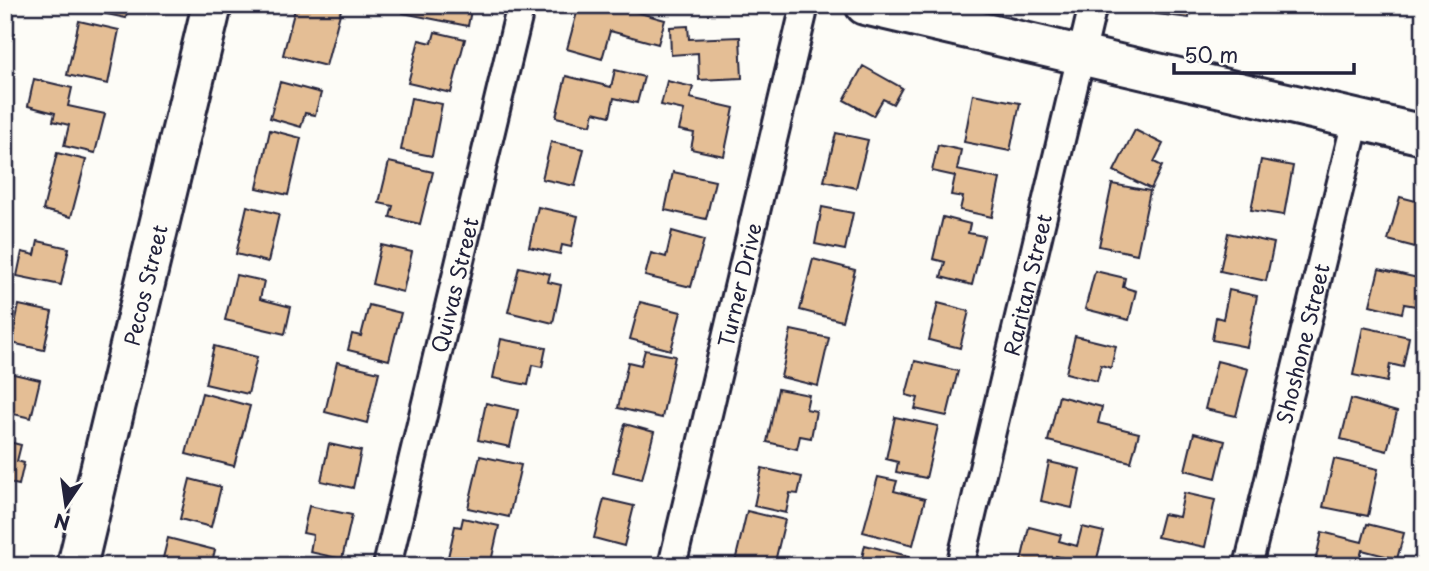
<svg xmlns="http://www.w3.org/2000/svg" width="1429" height="571" font-family="'Playpen Sans',sans-serif">
	<rect width="100%" height="100%" fill="#fdfcf7"/>
	<filter id="ink" filterUnits="userSpaceOnUse"><feTurbulence type="fractalNoise" baseFrequency=".0143" numOctaves="2"/><feDisplacementMap in="SourceGraphic" scale="14" xChannelSelector="R" yChannelSelector="G"/><feConvolveMatrix kernelMatrix="1 2 1 2 8 2 1 2 1" color-interpolation-filters="sRGB"/></filter>
	<g filter="url(#ink)">
		<path fill="#e4be95" stroke="#22223b" stroke-width="2" d="M98,5H129L126,18L97,12Z
			M296,5L342,6L326,66L283,55Z
			M405,5H472L468,26L403,13Z
			M579,5H611L665,20L658,44L610,31L602,59L567,49Z
			M1157,5H1191L1189,18L1156,14Z
			M79,21L119,30L108,84L67,75Z
			M688,26L689,39L740,37L742,78L699,80L698,53L671,55L670,27Z
			M435,32L465,39L451,93L408,83L419,40L432,43Z
			M863,66L902,88L893,104L883,99L873,116L844,100Z
			M615,70L644,77L637,103L614,98L610,116L594,112L591,125L556,117L566,76L611,87Z
			M34,79L72,88L68,106L105,114L95,153L64,146L69,125L53,121L55,113L28,106Z
			M667,81L693,87L690,98L734,108L724,156L691,149L694,133L679,130L684,110L661,105Z
			M280,82L321,93L315,115L305,113L301,127L270,118Z
			M973,94L1020,103L1010,151L964,142Z
			M411,98L442,104L432,156L401,150Z
			M270,130L301,138L288,195L257,188Z
			M1135,130L1163,144L1154,162L1162,166L1151,189L1114,171Z
			M836,133L868,140L856,188L824,181Z
			M551,142L584,149L575,186L542,179Z
			M938,145L961,150L957,170L1000,179L992,217L960,210L963,197L951,195L955,176L932,171Z
			M57,153L86,160L71,217L43,210Z
			M1261,160L1293,166L1284,215L1251,210Z
			M389,162L433,172L420,224L390,217L393,206L379,203Z
			M673,172L715,181L706,219L665,210Z
			M1112,184L1150,191L1137,254L1099,246Z
			M1400,197L1424,203V230L1419,248L1388,240Z
			M247,206L279,214L268,262L236,254Z
			M538,207L578,216L571,247L562,245L560,254L529,247Z
			M822,207L853,213L845,250L815,244Z
			M943,217L970,224L968,233L984,236L972,285L941,277L945,262L933,259Z
			M672,231L704,240L691,287L645,276L651,253L666,257Z
			M1228,233L1274,243L1266,281L1220,271Z
			M38,241L69,248L61,285L17,276L22,252L35,255Z
			M381,245L412,252L403,292L372,284Z
			M813,259L855,270L842,321L800,310Z
			M519,267L550,274L548,282L561,285L553,323L508,312Z
			M1379,269L1422,279L1416,306L1404,304L1402,313L1370,305Z
			M1095,271L1125,278L1123,287L1136,291L1129,320L1085,309Z
			M236,275L264,281L260,299L291,307L285,334L225,320Z
			M1229,290L1257,296L1247,347L1212,340L1216,317L1223,319Z
			M640,302L681,312L671,350L630,339Z
			M938,303L969,311L960,348L929,340Z
			M19,305L52,312L44,350L11,343Z
			M369,305L401,313L389,360L348,350L352,334L361,336Z
			M1363,327L1409,337L1403,367L1390,364L1387,382L1353,375Z
			M791,330L829,338L818,386L781,377Z
			M1075,336L1116,346L1111,368L1101,365L1097,381L1066,373Z
			M501,339L546,348L542,367L532,365L528,385L493,378Z
			M214,346L257,357L248,394L205,384Z
			M645,350L675,356L662,418L618,408L628,362L641,365Z
			M915,361L958,371L947,416L915,409L918,398L906,395Z
			M1217,361L1248,369L1236,416L1205,409Z
			M337,362L379,372L367,423L325,412Z
			M5,372L40,380L31,418L5,412Z
			M778,389L809,395L806,409L816,411L811,438L800,436L797,449L767,442Z
			M202,393L250,406L234,466L186,454Z
			M1059,396L1102,407L1098,423L1139,433L1131,462L1048,441Z
			M1351,399L1397,412L1387,451L1341,439Z
			M486,403L518,410L510,447L478,440Z
			M895,417L938,426L926,478L896,472L898,462L886,459Z
			M625,424L654,432L642,479L613,472Z
			M1194,433L1225,441L1216,478L1185,470Z
			M5,441L21,445L17,461L24,463L19,485L5,482Z
			M329,444L361,451L353,488L321,481Z
			M480,456L521,465L509,517L468,508Z
			M1334,459L1378,469L1368,516L1323,507Z
			M1049,462L1080,469L1072,508L1041,501Z
			M762,468L802,477L798,494L790,493L786,513L754,506Z
			M878,477L897,481L894,491L925,499L913,545L863,532Z
			M190,479L221,487L211,527L180,519Z
			M1184,493L1215,500L1205,547L1157,537L1163,514L1179,517Z
			M604,499L634,506L624,546L594,538Z
			M309,506L352,515L342,559L310,552L313,535L303,533Z
			M747,511L785,520L774,566H734Z
			M463,518L499,526L490,566H446L455,526L461,527Z
			M1367,524L1404,533L1397,559L1362,550L1358,566H1314L1322,532L1362,542Z
			M1029,527L1061,535L1059,541L1077,546L1082,527L1104,532L1095,566L1056,556L1054,566H1020Z
			M168,538L215,550L211,566H161Z
			M865,545L908,556L906,566H860Z
			M592,558L623,566H590Z"/>
		<g fill="none" stroke-linecap="round" stroke-linejoin="round">
			<defs>
				<g id="street">
					<path id="s1" d="M387,566L521,5"/>
					<path id="s2" d="M672,566L805,5"/>
					<path id="s3" d="M960,566L1093,5"/>
					<path id="s4" d="M1248,566L1356,120"/>
				</g>
				<g id="secondary">
					<path d="M865,5L1424,135"/>
					<path id="s5" d="M77,566L212,5"/>
				</g>
			</defs>
			<use href="#street" stroke="#22223b" stroke-width="32"/>
			<use href="#secondary" stroke="#22223b" stroke-width="44"/>
			<use href="#street" stroke="#fdfcf7" stroke-width="26"/>
			<use href="#secondary" stroke="#fdfcf7" stroke-width="38"/>
		</g>
	</g>
	<g text-anchor="middle" dominant-baseline="central" stroke-width="5" stroke-linejoin="round" paint-order="stroke">
		<g font-size="21" fill="#22223b" stroke="#fdfcf7">
			<text stroke="none"><textPath href="#s5" startOffset="289">Pecos Street</textPath></text>
			<text stroke="none"><textPath href="#s1" startOffset="289">Quivas Street</textPath></text>
			<text stroke="none"><textPath href="#s2" startOffset="289">Turner Drive</textPath></text>
			<text stroke="none"><textPath href="#s3" startOffset="289">Raritan Street</textPath></text>
			<text stroke="none"><textPath href="#s4" startOffset="229">Shoshone Street</textPath></text>
		</g>
	</g>
	<rect width="1429" height="571" fill="none" stroke="#fdfcf7" stroke-width="28"/>
	<rect x="14" y="14" width="1401" height="543" fill="none" stroke="#22223b" stroke-width="2.5" filter="url(#ink)"/>
	<g transform="translate(66 505) rotate(193)" stroke="#fdfcf7" stroke-width="5" paint-order="stroke">
	<path d="M0-5L12 26L0 18L-12 26Z" fill="#22223b"/>
	<text y="-10" font-size="19" font-weight="bold" text-anchor="middle" fill="#22223b">N</text>
	</g>
	<path d="M1174 63v10h180v-10" fill="none" stroke="#22223b" stroke-width="3.5"/>
	<text x="1184" y="63" font-size="21" fill="#22223b" stroke="#fdfcf7" stroke-width="5" paint-order="stroke">50 m</text>
</svg>
